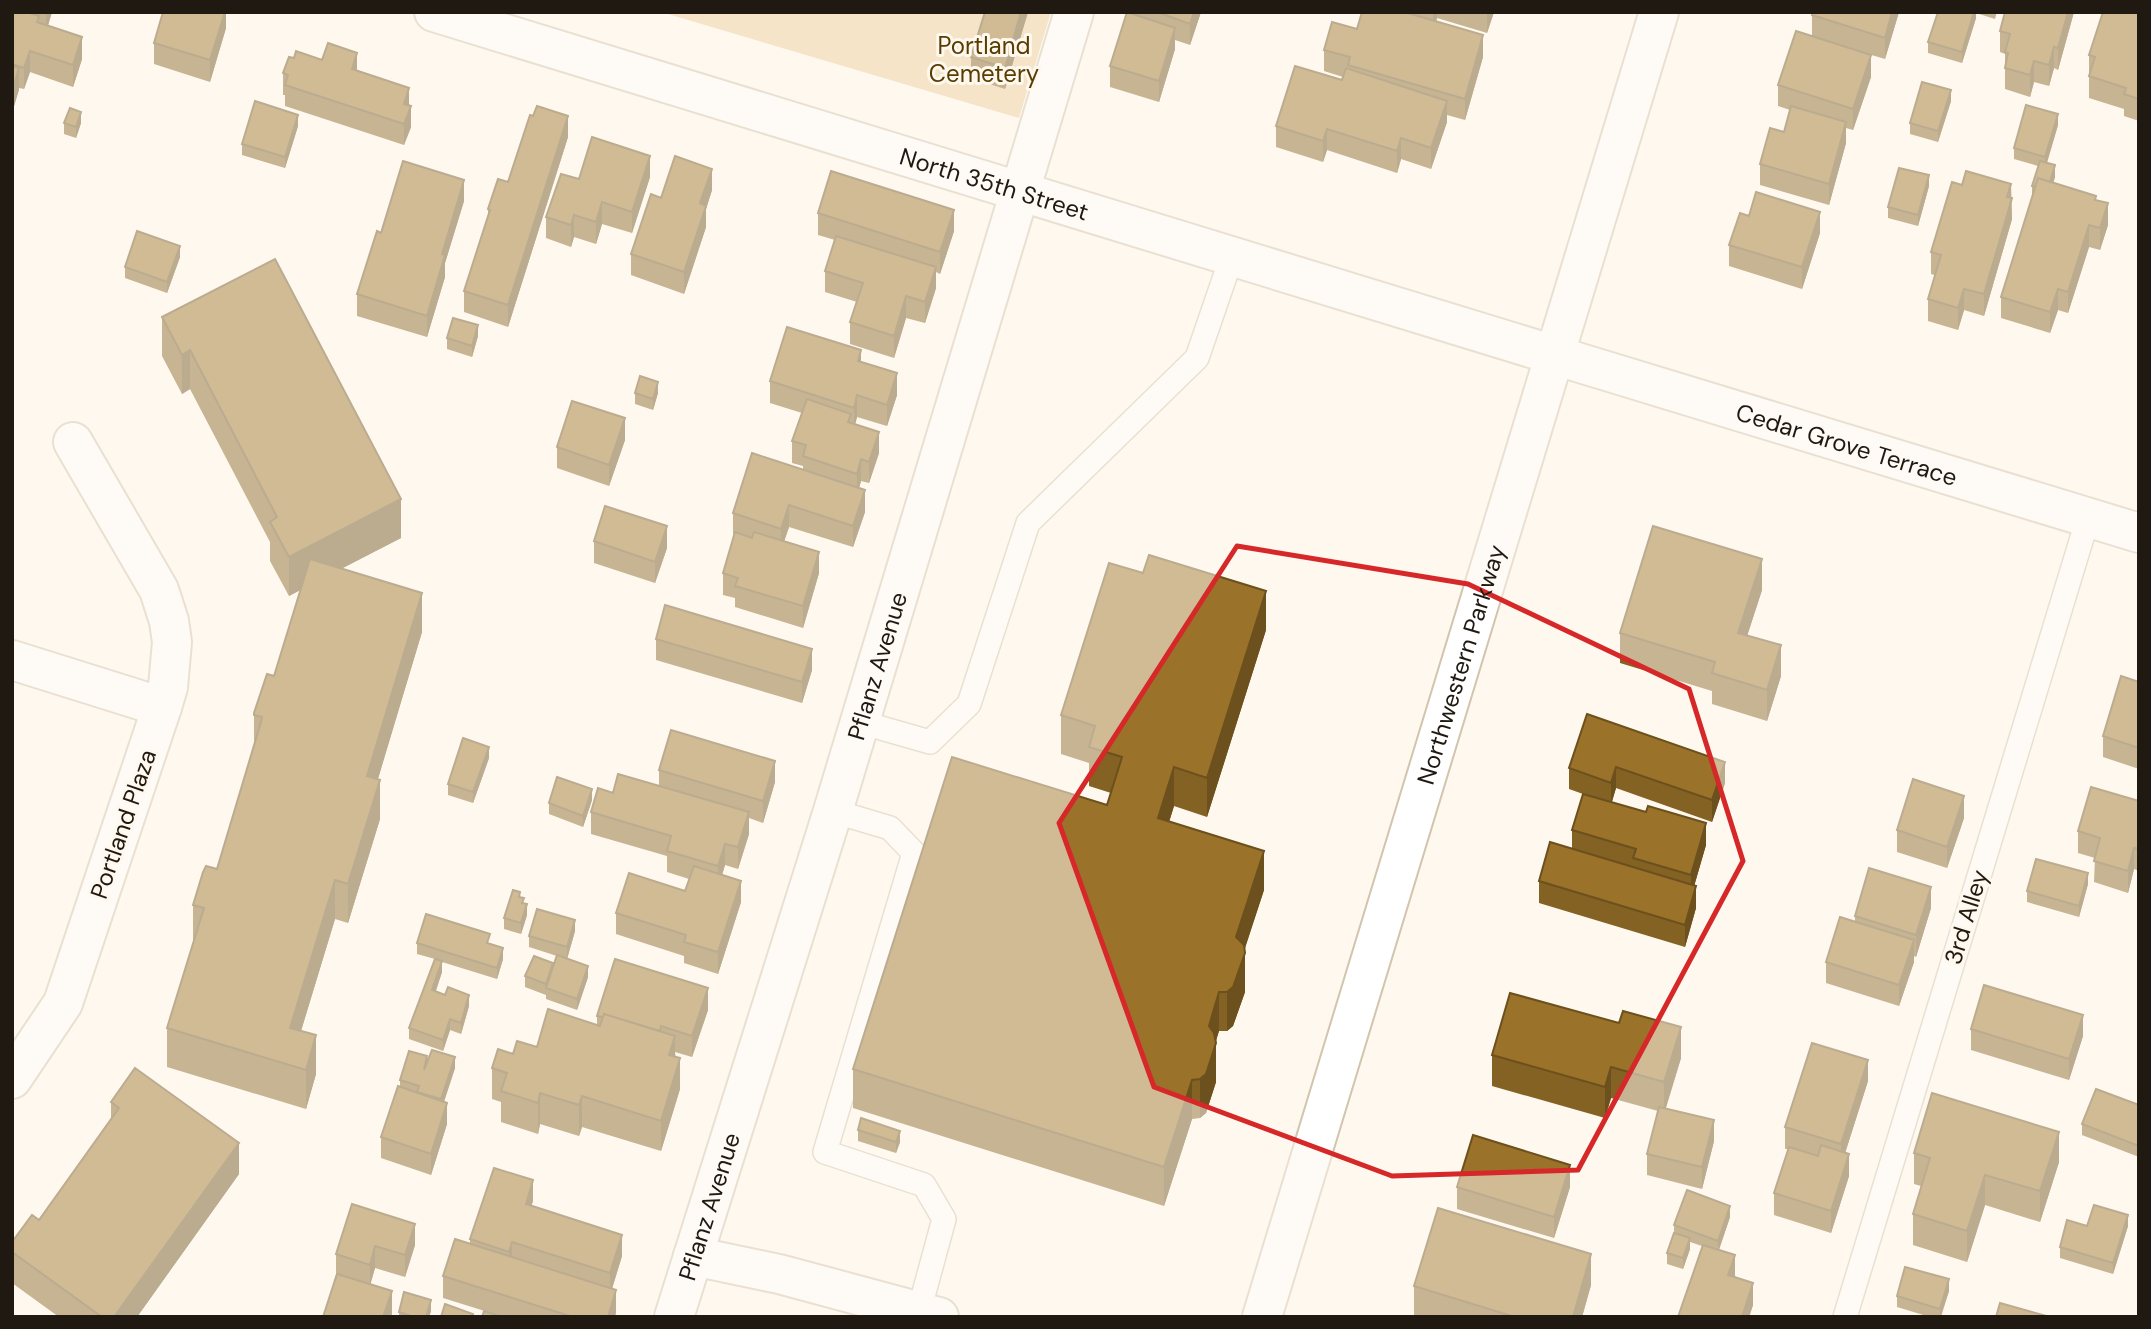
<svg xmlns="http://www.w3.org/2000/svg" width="2151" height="1329" font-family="'DM Sans',sans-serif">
	<rect width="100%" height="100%" fill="#fef8ef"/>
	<path fill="#eccc99" d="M661,12H1051L1019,118Z"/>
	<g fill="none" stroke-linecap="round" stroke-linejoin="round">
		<defs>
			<path id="service" d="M860,722L930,742L969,704L1028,523L1197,358L1232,256
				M833,811L890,828L914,853L825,1152L924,1185L944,1219L919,1311
				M1845,1317L2088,518"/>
			<g id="minor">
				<path id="s1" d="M1554,355L2139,533"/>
				<path d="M73,442L159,590L169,621L172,642L168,687L162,707"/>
				<path d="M12,660L162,707L63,1003L12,1079"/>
				<path d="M693,1256L779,1274L939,1317"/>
				<path id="s2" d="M674,1317L833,811L1074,12"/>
			</g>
			<g id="tertiary">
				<path id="s3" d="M434,12L1554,355"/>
				<path id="s4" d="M1262,1317L1659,12"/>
			</g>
		</defs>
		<use href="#service" stroke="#d2c4ad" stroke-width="26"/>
		<use href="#minor" stroke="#d2c4ad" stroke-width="42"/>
		<use href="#tertiary" stroke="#d2c4ad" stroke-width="42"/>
		<use href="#service" stroke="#fff" stroke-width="23"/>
		<use href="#minor" stroke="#fff" stroke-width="38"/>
		<use href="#tertiary" stroke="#fff" stroke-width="38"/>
	</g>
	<path fill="#846223" d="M12,12H52L48,26L82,59L73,87L30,72L24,89L19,88L12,113Z
		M226,12V28L210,82L154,64V43Z
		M985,12H1028L1005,89L971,78V57Z
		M1127,12H1201L1190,45L1175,40V49L1159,102L1110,87V66Z
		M1362,12H1494L1487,33L1437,18L1436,22L1483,57L1465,120L1447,115V122L1431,169L1401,159L1397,173L1327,150L1323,162L1276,147V126L1342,80L1343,77L1324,71V50L1357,29Z
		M1899,12L1885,59L1851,49L1871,77L1853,130L1846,128V143L1829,205L1760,185V164L1784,132L1790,110L1778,106V85L1812,36V15Z
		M1938,12H1997L1995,19L1976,13V18L1962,63L1928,53V42Z
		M2005,12H2074L2058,70L2054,68L2049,86L2034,82L2030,97L2005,89V54L2000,52V31Z
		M2139,12V121L2124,116V109L2089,98V55Z
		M357,71L409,105L411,127L404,145L285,106V95H283V73Z
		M1951,101L1938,142L1910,134V123Z
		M533,116L568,137L508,327L464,312V291L488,216V209L508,182Z
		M64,123H81L76,138L64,134Z
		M2058,125L2047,163L2055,177L2053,183L2096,200L2108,225L2100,250L2089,247L2068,313L2058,310L2050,333L2001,318V297L2032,197V186L2038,166L2014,159V148Z
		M298,126L285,168L242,155V144Z
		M650,177L632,233L602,224L596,244L574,237L571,247L546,238V217L579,179Z
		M1962,185L2011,198L2012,219L1984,316L1964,310L1958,330L1928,321V299L1935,275L1931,274V252Z
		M1929,186L1918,226L1888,218V207Z
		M712,190L706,209V227L684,294L631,275V254L661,198Z
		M464,201L445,263V277L427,337L357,316V294L381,233Z
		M818,213L954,231L940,274L936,272V288L925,323L906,318L894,358L850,344V322L857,302L825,292V271L835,240L818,235Z
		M1749,216L1820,233L1802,289L1729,266V245Z
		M180,257L167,293L125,278V267Z
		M162,317L401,538L342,568L422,632L378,779L380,819L348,923L335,919L301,1031L316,1074L306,1109L167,1067V1028L193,942V905L217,869L254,745V713L274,676L300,590L289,596L270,561V542L190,389L182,394L162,356Z
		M478,336L472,357L447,349V338Z
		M861,362L897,395L887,426L857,417L855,424L879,453L869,483L861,481L859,488L865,512L853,547L789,527L784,541L819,573L803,628L735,607V598L723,595V573L735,535L733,534V513L803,470V466L792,463V441L802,413L770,403V381Z
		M635,393H658L653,410L635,404Z
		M625,440L609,486L557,468V447Z
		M594,541L667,548L655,583L594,563Z
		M1762,590L1747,636L1781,676L1767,721L1712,704V691L1620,663V633Z
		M1266,630L1207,817L1174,806L1169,822L1264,890L1244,950L1245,992L1233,1026L1227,1031H1219L1215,1042L1216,1082L1206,1113L1200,1118L1192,1119L1164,1206L853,1108V1069L1107,805L1111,793L1089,786V763L1061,754V715Z
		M656,639L812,670L802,703L656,660Z
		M2139,682V769L2103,757V736Z
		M1587,714L1725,783L1712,822L1616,788L1612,802L1706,845L1694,886L1696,908L1685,947L1539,903V881L1572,849V830L1583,794L1569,789V768Z
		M489,758L473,803L448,795V784Z
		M659,770L775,782L763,823L749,818V834L738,869L725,865L722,875L741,902L718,974L684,963V956L616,934V913L685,891L689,879L667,872V856L591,834V812L613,793L659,786Z
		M592,800L583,827L549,814V803Z
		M2139,801V871L2134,869L2128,893L2094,882L2095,858L2078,853V831Z
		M1964,818L1947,868L1897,852V830Z
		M2088,884L2079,917L2027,902V891Z
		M520,897L524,904L527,915L521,934L504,929V918Z
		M1931,908L1916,957L1914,956V962L1899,1006L1826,983V962L1855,922V916Z
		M575,931L567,959L588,977L577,1010L546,999V993V995L525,987V976L553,968L557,956L529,947V936Z
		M417,943L490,944L503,959L497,979L442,962V972L436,991L469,1006L461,1034L450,1030L443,1051L409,1039V1028L435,959L417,954Z
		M708,1010L692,1057L675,1052L680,1089L661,1151L582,1127L579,1136L540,1124L538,1134L501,1122V1102L492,1099V1068L513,1054L597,1025V1016Z
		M1971,1029L2083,1036L2069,1080L1971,1050Z
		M1492,1055L1681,1058L1666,1108L1714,1141L1702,1189L1647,1175V1154L1658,1111L1611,1098L1605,1118L1492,1086Z
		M455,1068L444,1102L447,1124L431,1175L381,1158V1137L400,1087V1080Z
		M1868,1081L1845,1153L1849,1176L1831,1233L1774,1215V1193L1788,1149H1785V1127Z
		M111,1102L239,1174L137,1317H59L12,1283V1242L39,1220L111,1120Z
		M2139,1105V1157L2082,1135V1124Z
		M858,1130L900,1142L896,1153L858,1141Z
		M1914,1153L2059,1162L2040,1222L1985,1205L1967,1262L1913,1245V1214L1921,1186L1914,1184Z
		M1457,1187H1570L1554,1238L1457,1209Z
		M533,1201L531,1206L622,1256L612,1289L616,1312L615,1317H504L443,1298V1276L470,1243V1239Z
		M352,1204L415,1245L405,1277L375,1268L370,1284L392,1313L391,1317H323L336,1275V1254Z
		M1730,1217L1719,1250L1753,1305L1749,1317H1678L1702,1246L1690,1242V1249L1683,1269L1667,1264V1253L1674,1233V1225Z
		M2087,1226H2128L2113,1274L2060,1258V1247Z
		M1591,1285L1582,1317H1414V1286Z
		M1949,1291L1941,1317H1930L1897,1307V1296Z
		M431,1311L429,1317H399V1312Z"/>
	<path fill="#6c501d" d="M46,12H52L46,31Z
		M225,12H226V28L210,82V60Z
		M1021,12H1028L1005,89V68Z
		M1194,12H1201L1190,45V24Z
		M1433,12H1437V18L1433,31Z
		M1487,12H1494L1487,33Z
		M1892,12H1899L1885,59V38Z
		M1974,12H1976V18L1962,63V52Z
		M2068,12H2074L2058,70V48Z
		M1175,28V49L1159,102V81Z
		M1483,35V57L1465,120V99Z
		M82,37V59L73,87V65Z
		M2054,47V68L2049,86V65Z
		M30,51V72L24,89V68Z
		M357,53V74L352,69Z
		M1871,55V77L1853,130V109Z
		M2034,61V82L2030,97V75Z
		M19,68V90L12,113V91Z
		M409,88V109L411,106V127L404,145V104Z
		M1951,90V101L1938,142V131Z
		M1447,101V122L1431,169V148Z
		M81,112V123L76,138V127Z
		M2058,114V125L2045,168V157Z
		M298,115V126L285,168V157Z
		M568,116V137L508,327V305Z
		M1846,122V143L1829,205V184Z
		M1327,129V150L1323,162V141Z
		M1401,138V159L1397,173V151Z
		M650,156V177L632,233V212Z
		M2055,165V177L2047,202V191Z
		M712,169V190L706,209V227L684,294V272L700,203Z
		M1929,175V186L1918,226V215Z
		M464,180V201L445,263V277L427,337V316L442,254Z
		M2011,184L2012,219L1984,316V294Z
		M602,202V224L596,244V222Z
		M2108,203V225L2100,250V228Z
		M954,210V231L940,274V252Z
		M1820,212V233L1802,289V267Z
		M574,215V237L571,247V225Z
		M2089,225V247L2068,313V292Z
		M180,246V257L167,293V282Z
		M936,267V288L925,323V302Z
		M1964,289V310L1958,330V308Z
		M2058,289V310L2050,333V312Z
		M906,296V318L894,358V336Z
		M478,325V336L472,357V346Z
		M190,350V389L182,394V355Z
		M861,350V371L858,361Z
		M897,373V395L887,426V405Z
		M658,382V393L653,410V399Z
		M857,395V417L854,429V408Z
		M625,418V440L609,486V465Z
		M879,432V453L869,483V462Z
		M861,459V481L857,495V474Z
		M865,490V512L853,547V526Z
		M401,499V538L289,596V557Z
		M789,505V527L781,551V529Z
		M667,526V548L655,583V562Z
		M819,552V573L803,628V606Z
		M1762,559V590L1738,664V633Z
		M1266,591V630L1207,817V778Z
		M422,593V632L367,815V776Z
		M1781,645V676L1767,721V690Z
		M812,649V670L802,703V682Z
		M489,747V758L473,803V792Z
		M775,761V782L763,823V801Z
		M1725,762V783L1712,822V800Z
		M1174,767V806L1158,857V818Z
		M1616,767V788L1611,804V783Z
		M380,780V819L348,923V884Z
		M592,789V800L583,827V816Z
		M1964,796V818L1947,868V847Z
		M749,812V834L738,869V847Z
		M1706,823V845L1691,897V875Z
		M725,844V865L718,888V866Z
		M2134,848V869L2128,893V871Z
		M1264,851V890L1236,976V937Z
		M2088,873V884L2079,917V906Z
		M335,880V919L290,1067V1028Z
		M741,881V902L718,974V952Z
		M1696,886V908L1685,947V925Z
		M1931,887V908L1916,957V935Z
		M527,904V915L521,934V923Z
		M575,920V931L567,959V947Z
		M1914,940V962L1899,1006V985Z
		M503,948V959L497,979V968Z
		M1245,953V992L1233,1026L1227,1031V992Z
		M442,961V972L432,1001V990Z
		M553,963V975L546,988V995V984Z
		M588,966V977L577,1010V999Z
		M708,988V1010L692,1057V1036Z
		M1219,992V1031L1209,1065V1026Z
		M469,995V1006L461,1034V1023Z
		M2083,1015V1036L2069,1080V1059Z
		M450,1019V1030L443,1051V1040Z
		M1681,1027V1058L1664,1113V1082Z
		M316,1035V1074L306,1109V1070Z
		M675,1036V1066L669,1055Z
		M1216,1043V1082L1206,1113L1200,1118V1079Z
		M455,1057V1068L441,1110V1099Z
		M680,1058V1089L661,1151V1121Z
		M1868,1060V1081L1841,1166V1144Z
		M1611,1067V1098L1605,1118V1087Z
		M1192,1080V1119L1164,1206V1167Z
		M540,1093V1124L538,1134V1103Z
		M582,1096V1127L579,1136V1105Z
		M447,1103V1124L431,1175V1154Z
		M1714,1120V1141L1702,1189V1167Z
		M900,1131V1142L896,1153V1142Z
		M2059,1132V1162L2040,1222V1191Z
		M239,1143V1174L137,1317H114Z
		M1849,1154V1176L1831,1233V1211Z
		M1570,1165V1187L1554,1238V1217Z
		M1985,1175V1205L1967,1262V1231Z
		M533,1180V1201L526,1225V1204Z
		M1730,1206V1217L1718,1252V1241Z
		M2128,1215V1226L2113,1274V1263Z
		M415,1224V1245L405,1277V1255Z
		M622,1235V1256L610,1295V1273Z
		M1690,1238V1249L1683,1269V1258Z
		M512,1242V1264L509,1273V1252Z
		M375,1246V1268L370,1286V1265Z
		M1591,1254V1285L1582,1317H1573Z
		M1735,1255V1277L1728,1297V1275Z
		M1949,1279V1291L1940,1317V1309Z
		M1753,1283V1305L1749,1317H1742Z
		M616,1290V1312L615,1317H608Z
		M392,1291V1313L391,1317H383Z
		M431,1300V1311L429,1317H426Z"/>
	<path fill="#9a7229" stroke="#6c501d" stroke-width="2" d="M12,12H27L39,16L37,22L82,37L73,65L30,51L24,68L12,64Z
		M163,12H225L210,60L154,43Z
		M985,12H1021L1005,68L971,57Z
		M1127,12L1175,28L1159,81L1110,66Z
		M1157,12H1194L1190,24Z
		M1362,12H1404L1483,35L1465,99L1348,65L1350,57L1324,50L1332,22L1357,29Z
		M1813,12H1892L1885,38L1812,15Z
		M1938,12H1974L1962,52L1928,42Z
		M2005,12H2068L2058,48L2054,47L2049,65L2034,61L2030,75L2005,68L2008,53L2005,52L2010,34L2000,31Z
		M2103,12H2139V99L2124,94L2126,88L2089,76L2095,57L2089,55Z
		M1796,31L1871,55L1853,109L1778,85Z
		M328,43L357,53L352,69L409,88L404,104L411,106L404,124L285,85L288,75L283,73L289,57L294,58L296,51L322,60Z
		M12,66L19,68L12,91Z
		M1295,66L1342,80L1346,68L1447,101L1431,148L1401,138L1397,151L1327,129L1323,141L1276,126Z
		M1922,82L1951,90L1938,131L1910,123Z
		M255,101L298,115L285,157L242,144Z
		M2026,105L2058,114L2045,157L2014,148Z
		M537,106L568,116L508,305L464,291L490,210L488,209L498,179L508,182L530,115L533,116Z
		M1791,106L1846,122L1829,184L1760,164L1770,128L1784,132Z
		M70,108L81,112L76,127L64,123Z
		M592,137L650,156L632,212L602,202L596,222L574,215L571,225L546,217L561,174L579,179Z
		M675,156L712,169L700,203L706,206L684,272L631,254L651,194L661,198Z
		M403,161L464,180L442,254L445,255L427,316L357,294L377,231L381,233Z
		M2040,161L2055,165L2050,182L2038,178L2035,187L2032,186Z
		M1899,168L1929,175L1918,215L1888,207Z
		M831,171L954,210L940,252L818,213Z
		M1966,171L2011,184L2007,197L2012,198L1984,294L1964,289L1958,308L1928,299L1941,255L1931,252L1952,182L1962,185Z
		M2038,178L2096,196L2095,200L2108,203L2100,228L2089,225L2068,292L2058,289L2050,312L2001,297Z
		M1756,192L1820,212L1802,267L1729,245L1740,213L1749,216Z
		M137,231L180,246L167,282L125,267Z
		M836,236L936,267L925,302L906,296L894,336L850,322L863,283L825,271Z
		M275,259L401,499L289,557L270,522L277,517L190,350L182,355L162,317Z
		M453,318L478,325L472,346L447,338Z
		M787,327L861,350L858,361L897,373L887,405L857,395L854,408L770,381Z
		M640,376L658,382L653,399L635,393Z
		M807,399L851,414L848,422L879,432L869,462L861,459L857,474L803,456L806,445L792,441Z
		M572,401L625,418L609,465L557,447Z
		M752,453L865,490L853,526L789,505L781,529L733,513Z
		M605,506L667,526L655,562L594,541Z
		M1653,526L1762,559L1738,633L1781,645L1767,690L1712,673L1715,662L1620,633Z
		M735,532L752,538L754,532L819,552L803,606L735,586L738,578L723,573Z
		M1149,555L1266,591L1207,778L1174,767L1158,818L1264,851L1236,937L1244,945L1245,953L1233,987L1227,992H1219L1209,1026L1214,1033L1216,1043L1206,1074L1200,1079L1192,1080L1164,1167L853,1069L952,757L1107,805L1122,757L1089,747L1095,726L1061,715L1109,563L1143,573Z
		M310,559L422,593L367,776L380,780L348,884L335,880L290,1028L316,1035L306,1070L167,1028L204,908L193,905L203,872L206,866L217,869L261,722L262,717L254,715V713L267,674L274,676Z
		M665,605L812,649L802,682L656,639Z
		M2121,676L2139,682V748L2103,736Z
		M1587,714L1725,762L1712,800L1616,767L1611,783L1569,768Z
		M671,730L775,761L763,801L659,770Z
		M463,738L489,747L473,792L448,784Z
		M618,774L749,812L738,847L725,844L718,866L667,851L671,836L591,812L598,788L613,793Z
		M557,777L592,789L583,816L549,803Z
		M1913,779L1964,796L1947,847L1897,830Z
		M2091,787L2139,801V849L2134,848L2128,871L2094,861L2100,838L2078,831Z
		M1583,794L1646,812L1648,806L1706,823L1691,875L1633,858L1636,849L1572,830Z
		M1550,842L1696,886L1685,925L1539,881Z
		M2036,859L2088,873L2079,906L2027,891Z
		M694,866L741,881L718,952L684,942L686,935L616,913L629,873L685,891Z
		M1869,868L1931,887L1916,935L1855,916Z
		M513,890L520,892L519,897L524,898L522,903L527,904L521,923L504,918Z
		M537,909L575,920L567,947L529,936Z
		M426,914L490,934L487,943L503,948L497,968L417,943Z
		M1840,917L1914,940L1899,985L1826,962Z
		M557,955L588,966L577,999L546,988Z
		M534,956L553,963L546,984L525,976Z
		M435,959L442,961L432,990L445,995L448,987L469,995L461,1023L450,1019L443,1040L409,1028Z
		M615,959L708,988L692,1036L661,1026L660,1031L604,1014L603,1017L597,1016Z
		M1984,985L2083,1015L2069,1059L1971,1029Z
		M1510,993L1619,1023L1623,1011L1681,1027L1664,1082L1611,1067L1605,1087L1492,1055Z
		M548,1009L600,1026L604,1014L675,1036L669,1055L680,1058L661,1121L582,1096L579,1105L540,1093L538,1103L501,1091L507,1073L492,1068L498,1049L513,1054L517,1041L537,1047Z
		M1812,1043L1868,1060L1841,1144L1785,1127Z
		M432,1050L455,1057L441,1099L417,1092L419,1086L400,1080L409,1051L427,1056L424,1070Z
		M135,1068L239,1143L114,1317H102L12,1252V1242L32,1215L39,1220L119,1108L111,1102Z
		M398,1086L447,1103L431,1154L381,1137Z
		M2096,1089L2139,1105V1146L2082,1124Z
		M1932,1093L2059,1132L2040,1191L1985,1175L1967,1231L1913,1214L1930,1158L1914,1153Z
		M1659,1107L1714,1120L1702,1167L1647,1154Z
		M861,1118L900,1131L896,1142L858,1130Z
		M1473,1135L1570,1165L1554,1217L1457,1187Z
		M1821,1145L1849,1154L1831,1211L1774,1193L1789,1147L1818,1156Z
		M494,1168L533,1180L526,1204L622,1235L610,1273L512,1242L509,1252L470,1239Z
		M1687,1190L1730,1206L1718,1241L1674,1225Z
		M352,1204L415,1224L405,1255L375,1246L370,1265L336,1254Z
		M2094,1205L2128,1215L2113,1263L2060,1247L2067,1220L2087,1226Z
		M1438,1208L1591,1254L1573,1317H1515L1414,1286Z
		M1674,1233L1690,1238L1683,1258L1667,1253Z
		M455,1239L616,1290L608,1317H573L443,1276Z
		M1703,1245L1735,1255L1728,1275L1753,1283L1742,1317H1678Z
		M1905,1267L1949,1279L1940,1309L1897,1296Z
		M337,1274L392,1291L383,1317H323Z
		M404,1292L431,1300L426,1317H414L399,1312Z
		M2000,1303L2050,1317H1996Z
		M445,1304L473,1314L472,1317H441Z
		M484,1311L502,1317H482Z"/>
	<path d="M0 0H2151V1329H0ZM1237,546L1468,584L1689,689L1743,861L1578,1170L1392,1176L1154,1087L1059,823Z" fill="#fef8ef" fill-opacity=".55" fill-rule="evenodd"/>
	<path fill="none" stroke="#d62828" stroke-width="5" stroke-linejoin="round" d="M1237,546L1468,584L1689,689L1743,861L1578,1170L1392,1176L1154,1087L1059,823Z"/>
	<g text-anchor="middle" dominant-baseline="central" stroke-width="6" stroke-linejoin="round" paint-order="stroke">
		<g font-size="24" fill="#593c00" stroke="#fef8ef">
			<text x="984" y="45">Portland<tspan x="984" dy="28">Cemetery</tspan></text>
		</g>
		<g font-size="24" fill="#1f1911" stroke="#fef8ef">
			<text stroke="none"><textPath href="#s3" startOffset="586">North 35th Street</textPath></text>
			<text stroke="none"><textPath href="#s1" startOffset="306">Cedar Grove Terrace</textPath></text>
			<text stroke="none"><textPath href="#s4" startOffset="682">Northwestern Parkway</textPath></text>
			<text stroke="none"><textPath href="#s2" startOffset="682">Pflanz Avenue</textPath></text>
			<text transform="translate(123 824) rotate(-71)">Portland Plaza</text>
			<text transform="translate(1966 917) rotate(-73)">3rd Alley</text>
			<text stroke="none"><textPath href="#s2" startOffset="116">Pflanz Avenue</textPath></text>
		</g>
	</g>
	<rect width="2151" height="1329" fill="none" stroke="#1f1911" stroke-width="28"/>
</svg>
